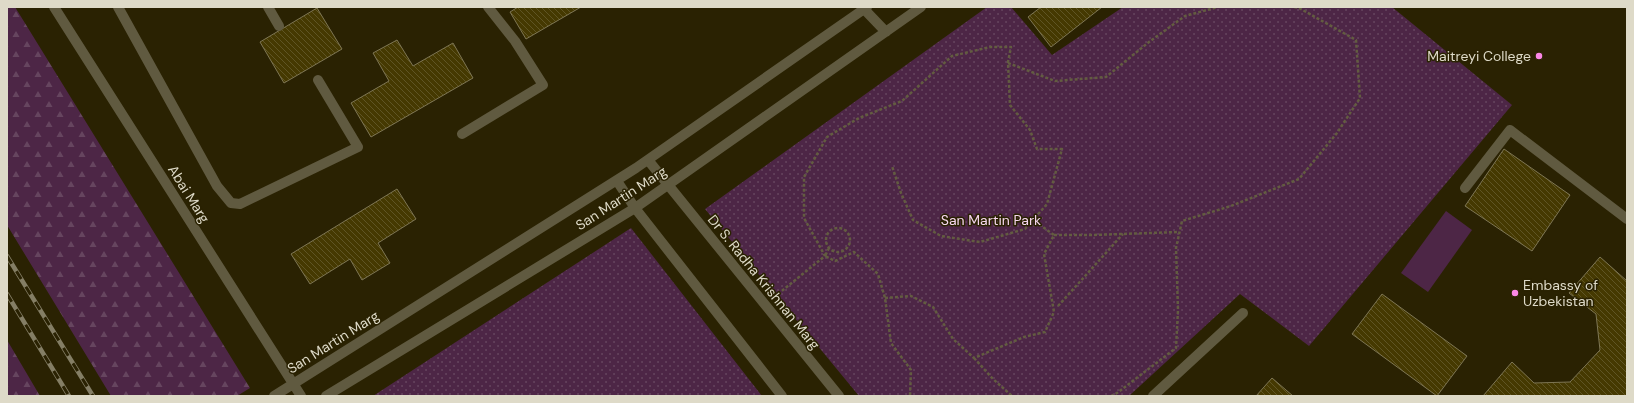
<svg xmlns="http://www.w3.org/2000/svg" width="1634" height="403" font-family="'DM Sans',sans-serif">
	<defs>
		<pattern id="forest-firs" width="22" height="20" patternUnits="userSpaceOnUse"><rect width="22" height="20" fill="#4d2646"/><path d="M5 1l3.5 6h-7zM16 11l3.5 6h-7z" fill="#66455f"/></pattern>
		<pattern id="park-dots" width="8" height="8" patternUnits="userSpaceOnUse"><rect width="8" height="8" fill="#4d2646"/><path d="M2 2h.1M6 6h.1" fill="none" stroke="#66455f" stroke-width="1.8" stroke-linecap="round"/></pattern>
		<pattern id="building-back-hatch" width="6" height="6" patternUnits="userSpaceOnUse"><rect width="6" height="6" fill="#453901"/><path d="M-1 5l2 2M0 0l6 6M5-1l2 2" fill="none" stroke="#5f5525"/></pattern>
	</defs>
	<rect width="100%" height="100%" fill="#2a2202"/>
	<path fill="url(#forest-firs)" d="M7,7H15L250,388L237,396H111L7,225Z
		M7,340L40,396H7Z"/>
	<path fill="url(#park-dots)" d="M987,7H1011L1052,55L1123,7H1392L1512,105L1309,346L1240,294L1129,396H859L705,209Z
		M631,228L762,396H373Z"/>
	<path fill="#4d2646" d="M1446,211L1472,230L1428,292L1401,273Z"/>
	<path fill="url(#building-back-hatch)" stroke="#7e7654" d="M518,7H581L526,39L510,12Z
		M1041,7H1102L1051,47L1028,17Z
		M317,8L342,49L284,83L260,42Z
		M397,40L413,66L453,43L473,78L371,137L351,103L389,81L373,53Z
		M1504,149L1570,195L1532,251L1465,206Z
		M397,189L416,219L378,243L390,263L362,280L350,259L310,284L291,254Z
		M1600,257L1627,281V396H1483L1512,362L1534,383L1570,382L1600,350L1596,314L1569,293Z
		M1382,294L1467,356L1437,396L1352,334Z
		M1272,378L1293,396H1256Z"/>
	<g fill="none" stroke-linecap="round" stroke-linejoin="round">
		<path stroke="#635c41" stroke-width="2.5" stroke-dasharray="3 2" stroke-linecap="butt" d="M1008,63L1055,81L1106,77L1149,42L1185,16L1218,7
			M826 240a12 12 0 1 1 24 0a12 12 0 1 1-24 0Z
			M1054,235H1092L1179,232
			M829,248L825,256L835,261L854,252L878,274L885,298L891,343L911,370L910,396
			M778,294L825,256L804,218V177L827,137L859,118L902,101L952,56L990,47H1011L1008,62L1010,105L1030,130L1037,149H1062L1047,204L1033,220L1025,229L980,242L941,236L913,220L901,193L892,166
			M885,298L911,296L933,307L953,339L974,358L1024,337L1045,332L1054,312L1044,254L1054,235L1033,220
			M1058,306L1123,234
			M974,358L993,379L1012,396
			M1111,396L1117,393L1176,348L1178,310L1176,248L1182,221L1231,206L1299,179L1337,133L1360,98L1356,40L1299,8L1294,7"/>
		<path stroke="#605a40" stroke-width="10" d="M54,7L301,396
			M118,7L217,186L231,203L240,204L358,147L318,80
			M268,7L279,26
			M862,7L886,32
			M462,134L543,85L515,41L488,7
			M648,160L839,396
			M617,181L635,208L782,396
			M1465,188L1510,130L1627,219
			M274,396L636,168L867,7
			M326,396L635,208L921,7
			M1153,396L1243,313"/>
		<defs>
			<path id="rail" d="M7,256L93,396
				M7,294L69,396"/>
		</defs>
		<use href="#rail" stroke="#847e65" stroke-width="4.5"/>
		<use href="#rail" stroke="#2a2202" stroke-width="3" stroke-dasharray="9" stroke-linecap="butt"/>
	</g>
	<g fill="#fb87e6" stroke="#2a2202" stroke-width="1.5">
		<circle cx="1539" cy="56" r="4"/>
		<circle cx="1515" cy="293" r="4"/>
	</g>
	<g text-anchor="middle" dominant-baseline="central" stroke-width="3" stroke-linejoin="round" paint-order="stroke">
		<g font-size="14" fill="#dedac8" stroke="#2a2202" text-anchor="end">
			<text x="1531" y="56">Maitreyi College</text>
			<text x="1523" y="285" text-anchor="start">Embassy of<tspan x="1523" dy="16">Uzbekistan</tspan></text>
		</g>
		<g font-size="14" fill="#dedac8" stroke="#2a2202">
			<text transform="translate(189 194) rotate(58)">Abai Marg</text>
			<text transform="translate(621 198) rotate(-33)">San Martin Marg</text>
			<text transform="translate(764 282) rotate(51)">Dr S. Radha Krishnan Marg</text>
			<text transform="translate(333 342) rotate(-32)">San Martin Marg</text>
		</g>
		<g font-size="14" fill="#f6d6ee" stroke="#2a2202">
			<text x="991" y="220">San Martin Park</text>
		</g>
	</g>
	<rect width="1634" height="403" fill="none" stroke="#dedac8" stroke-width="16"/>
</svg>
